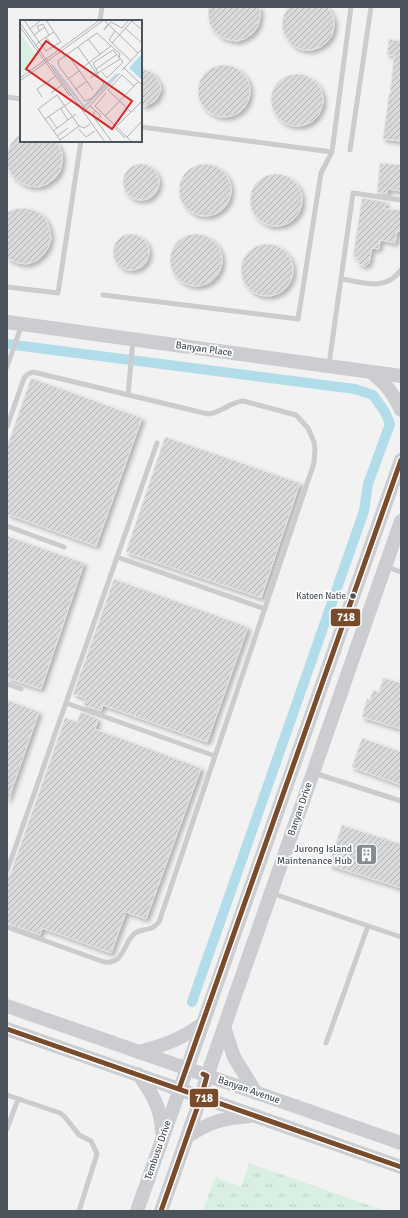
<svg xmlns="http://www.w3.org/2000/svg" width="408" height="1218" font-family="Signika,sans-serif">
	<defs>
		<pattern id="grass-tufts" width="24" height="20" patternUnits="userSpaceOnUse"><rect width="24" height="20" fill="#d9efe2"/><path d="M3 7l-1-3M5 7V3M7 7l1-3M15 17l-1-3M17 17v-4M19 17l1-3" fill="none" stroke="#bccfc4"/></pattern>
		<pattern id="building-hatch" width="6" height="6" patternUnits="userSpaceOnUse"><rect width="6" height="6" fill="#d8d9db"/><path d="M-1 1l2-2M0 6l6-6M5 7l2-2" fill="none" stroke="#b1b3b5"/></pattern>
		<filter id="shadow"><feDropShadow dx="3" dy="3" stdDeviation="2" flood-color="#0004"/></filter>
	</defs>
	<rect width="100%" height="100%" fill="#f2f2f2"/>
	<path fill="url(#grass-tufts)" d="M249,1163L386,1211H203L215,1177L241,1187Z"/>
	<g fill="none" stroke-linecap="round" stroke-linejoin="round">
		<path stroke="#b1dce9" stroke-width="10" d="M7,344L355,389L373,395L385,412L390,424L368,484L364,511L192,1002"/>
	</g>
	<path fill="url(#building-hatch)" stroke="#e4e4e5" filter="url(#shadow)" d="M209,7H260V17L258,26L253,33L246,38L238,41L229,40L221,37L215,32L210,25L208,16Z
		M288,7H328L334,18V27L332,35L327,42L320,47L312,50H304L295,47L289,41L284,34L282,25L283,17Z
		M389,39L401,41V141L383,139L389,94L390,95L394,55H387Z
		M198 91a26 26 0 1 1 52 0a26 26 0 1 1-52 0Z
		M141,69L149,71L154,74L160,84L161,90L156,100L146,106L141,105Z
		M271 100a26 26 0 1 1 52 0a26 26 0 1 1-52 0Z
		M21,133V141H55L58,144L62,153V162L60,171L55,178L47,184L39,187L29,186L21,183L14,177L9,170L7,162L8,151L11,143Z
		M380,163L401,165V191L388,189L387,194L377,192Z
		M179 190a26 26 0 1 1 52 0a26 26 0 1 1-52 0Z
		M123 182a18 18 0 1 1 36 0a18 18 0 1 1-36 0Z
		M250 200a26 26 0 1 1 52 0a26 26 0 1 1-52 0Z
		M362,198L386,202L385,209L401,210V231H397L395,243L380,240L379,249L372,248L369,263L365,266L359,264L357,257H353Z
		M24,208L33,210L41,214L47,221L50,230L51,239L48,248L43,255L36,261L27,264L18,263L7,258V213L14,209Z
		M170 260a26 26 0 1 1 52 0a26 26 0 1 1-52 0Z
		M113 252a18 18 0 1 1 36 0a18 18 0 1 1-36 0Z
		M241 270a26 26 0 1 1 52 0a26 26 0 1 1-52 0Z
		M31,378L142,418L96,546L7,514V447Z
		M165,437L300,483L261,598L126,552Z
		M7,536L84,563L41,689L7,678Z
		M114,579L248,627L207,742L103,705L101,711L83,705L86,698L73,694Z
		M383,678L401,683V729L362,717L367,699L370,700L373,690L379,692Z
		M7,700L39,712L8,800H7Z
		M81,712L98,719L95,729L201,768L146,919L126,912L111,953L42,928L40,935L7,923V878L11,872L65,718L77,722Z
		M362,738L401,752V785L352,767Z
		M342,825L401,844V888L329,865Z"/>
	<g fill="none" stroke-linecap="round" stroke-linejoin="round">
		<path stroke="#cacccd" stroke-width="5" d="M100,21L102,7
			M7,97L21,99
			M141,127L332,152
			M350,150L371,7
			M341,279C364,282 385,292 401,270
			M7,287L58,293L81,141
			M103,295L298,319L321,173L332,152L351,7
			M329,364L353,193L401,200
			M7,367L22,324
			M128,395L133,340
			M7,427L24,378L28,374L33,372L208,414C221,413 230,402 243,401L296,415L308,428L314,442L315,449L314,463L159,922C150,933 142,927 134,934C122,945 125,964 104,962L7,927
			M7,526L64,547
			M117,557L265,609
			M387,567L401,572
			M7,684L21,689
			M66,703L215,756
			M314,773L401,801
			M7,871L157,443
			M271,893L401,937
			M326,1043L368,926
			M7,1095L60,1113L65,1117L79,1135L91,1141L97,1154L79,1211
			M7,1129L18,1099"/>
		<path stroke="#cbcdd0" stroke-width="14" d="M7,322L401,376
			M371,372C386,384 393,393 401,410
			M7,1006L401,1143
			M224,1027L234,1057L256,1093
			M7,1029L401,1167
			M138,1052C162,1046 182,1039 202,1024
			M138,1074C152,1093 161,1107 162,1132
			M187,1137C209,1122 223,1118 250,1116
			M137,1211L401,460
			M161,1211L201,1097L207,1076L401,521"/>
		<defs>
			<path id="bus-1" d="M7,1029L401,1167
				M179,1089L401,460
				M161,1211L201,1097L207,1076L203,1074"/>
		</defs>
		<use href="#bus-1" stroke="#fff" stroke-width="8"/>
		<use href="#bus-1" stroke="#7a4b2a" stroke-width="5"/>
	</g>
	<defs>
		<symbol id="building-square" viewBox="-11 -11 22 22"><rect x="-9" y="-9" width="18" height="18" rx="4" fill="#858b91" stroke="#fff"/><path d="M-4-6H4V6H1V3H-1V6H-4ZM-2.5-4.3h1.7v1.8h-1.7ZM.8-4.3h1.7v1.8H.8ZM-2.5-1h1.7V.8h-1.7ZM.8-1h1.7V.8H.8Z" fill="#fff"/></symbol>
	</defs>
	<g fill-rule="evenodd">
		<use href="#building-square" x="354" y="842" width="25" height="25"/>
	</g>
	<circle fill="#4b545d" stroke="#fff" stroke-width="1.5" cx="353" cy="596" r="3.5"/>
	<g text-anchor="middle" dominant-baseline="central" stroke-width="3.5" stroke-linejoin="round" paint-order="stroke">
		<g font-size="9" fill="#4b545d" stroke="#fff" text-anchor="end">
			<text x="346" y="596">Katoen Natie</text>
		</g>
		<g font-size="10" fill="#4b545d" stroke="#fff">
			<text transform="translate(204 349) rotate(8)">Banyan Place</text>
			<text transform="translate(300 809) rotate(-71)">Banyan Drive</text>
			<text transform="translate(249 1090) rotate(19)">Banyan Avenue</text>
			<text transform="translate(158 1150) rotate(-71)">Tembusu Drive</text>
		</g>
		<g font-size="10" fill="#4b545d" stroke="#fff" text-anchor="end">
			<text x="352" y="849">Jurong Island<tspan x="352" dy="12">Maintenance Hub</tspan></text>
		</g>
	</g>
	<g transform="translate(20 20)">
		<rect width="122" height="122" fill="#f2f2f2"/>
		<path d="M1,14L18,38L0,53V15Z" fill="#d9efe2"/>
		<path d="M122,34V60L109,48Z" fill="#b1dce9"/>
		<path fill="none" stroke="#b1dce9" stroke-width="2" d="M32,45L64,87L97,54"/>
		<path fill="none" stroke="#afb3b6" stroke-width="1" d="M4,0L19,22L26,31L41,22L34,12L26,17L19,22L16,25M26,0L34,12M84,0L118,33M112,1L122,10M0,3L85,122M88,4L84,10L91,2L102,8L109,0M0,7L50,76M105,8L122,23M10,9L21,0M19,11L17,6L23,4L29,15M95,11L89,20L111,41M14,15L25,7M26,17L34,28M68,19L80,34M92,23L112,1M58,27L84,64L72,78L65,81L39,46L38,41L77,13L100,34L99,38M48,35L73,70M62,48L91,26M104,48L122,65M76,49L96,35M102,50L122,29M78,53L73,43L93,30L103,42L87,58L82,52M0,58L80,0M70,58L100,39M48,59L59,51M0,61L84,0M56,69L67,61M31,73L42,65M86,73L75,86L112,122M22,77L17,69L36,56M70,86L81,96L76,101M41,89L48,100M75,91L73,96L92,122M64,92L100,53M111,92L88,70L102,55L114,66M85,96L118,62M29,97L37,108M25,99L53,80M59,106L40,120L18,89L37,75L59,106L64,108L70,104M93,106L105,118M96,107L122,81M59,109L66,117L75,111M33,111L56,94M37,116L48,108M107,117L122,101"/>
		<path fill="#d62828" fill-opacity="0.15" stroke="#d62828" stroke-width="2" d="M26,21L112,81L92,109L6,49Z"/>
		<rect width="122" height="122" fill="none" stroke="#4b545d" stroke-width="2"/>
	</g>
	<g stroke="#fff" stroke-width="1.5">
		<rect x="330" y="608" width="31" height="19" rx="4" fill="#7a4b2a"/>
		<rect x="189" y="1088" width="30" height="20" rx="4" fill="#7a4b2a"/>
	</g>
	<g font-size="11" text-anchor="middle" font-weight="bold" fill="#fff">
		<text x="346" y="621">718</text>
		<text x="204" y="1102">718</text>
	</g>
	<rect width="408" height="1218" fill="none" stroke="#4b545d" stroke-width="16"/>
</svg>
